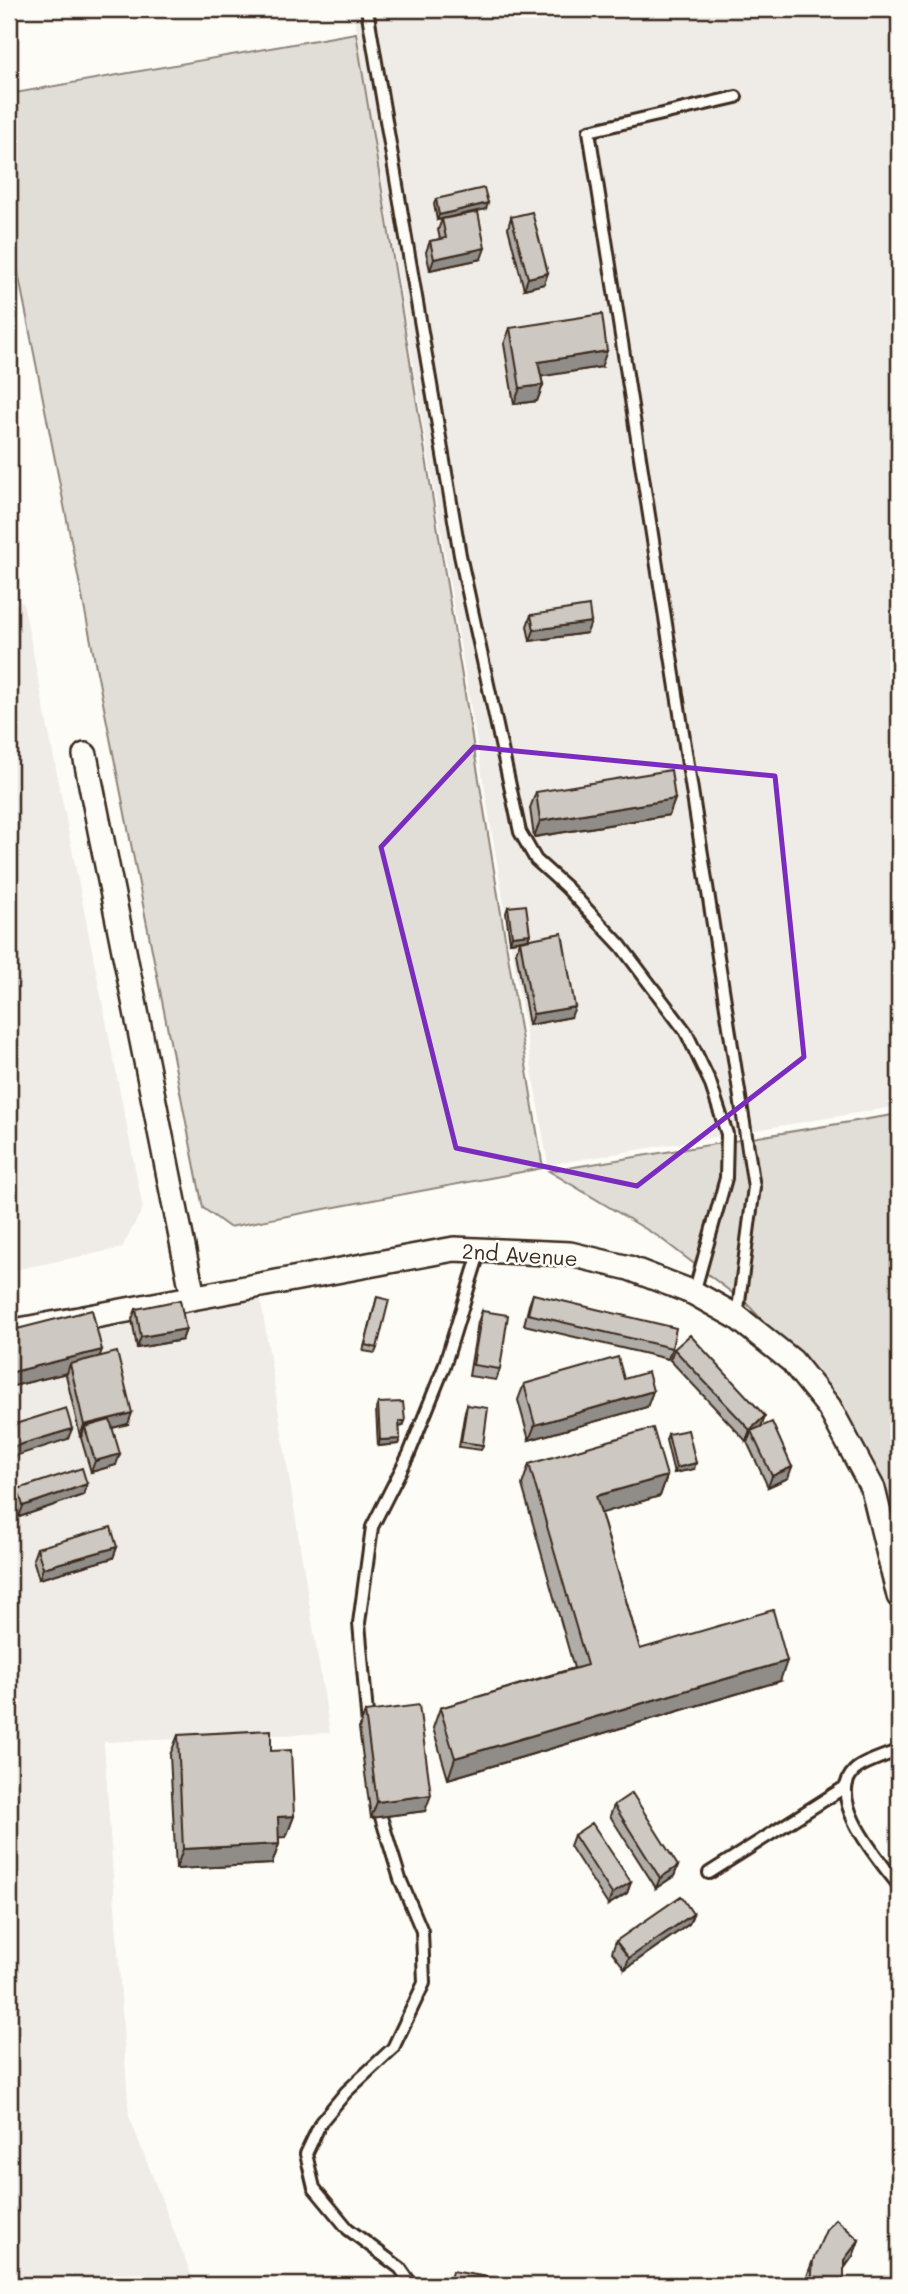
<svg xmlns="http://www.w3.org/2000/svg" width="908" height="2294" font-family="Mali,sans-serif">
	<rect width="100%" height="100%" fill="#fdfcf7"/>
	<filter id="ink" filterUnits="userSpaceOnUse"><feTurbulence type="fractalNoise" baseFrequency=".0143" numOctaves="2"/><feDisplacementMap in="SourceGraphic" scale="14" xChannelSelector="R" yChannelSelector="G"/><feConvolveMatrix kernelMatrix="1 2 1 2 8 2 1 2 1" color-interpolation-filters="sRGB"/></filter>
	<g filter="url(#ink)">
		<path fill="#efece7" d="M353,9H899V1106L548,1165Z
			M23,602L143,1208L122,1248L9,1271V605Z
			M258,1283L330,1733L104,1742L129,2116L195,2285H9V1330Z"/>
		<path fill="#e1ded7" stroke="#8e847a" stroke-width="2" d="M356,33L543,1168L229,1227L203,1208L9,227V94Z
			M899,1114V1598L855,1446L815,1375L748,1305L659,1237L549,1171Z"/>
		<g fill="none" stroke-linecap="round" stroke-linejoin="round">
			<defs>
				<path id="service" d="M367,9L460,555L520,832L536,860L566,887L621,946L686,1032L710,1082L727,1134L726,1178L694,1293
					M736,97L589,131L754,1187L737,1317
					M368,1726L359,1623L372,1527L409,1454L444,1367L480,1250
					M899,1750C888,1755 861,1763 854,1771C825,1800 881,1862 899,1886
					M377,1804L400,1879L422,1931L424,1983L393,2048L346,2092L321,2122L306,2154L314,2188L348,2229L400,2268L412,2285
					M709,1873L845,1787"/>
				<path id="minor" d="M85,755L193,1297
					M9,1332L454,1249L570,1254L629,1268L694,1293L737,1317L792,1361L829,1407L873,1489L899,1596"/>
			</defs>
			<use href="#service" stroke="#3b2a1e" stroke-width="16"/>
			<use href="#minor" stroke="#3b2a1e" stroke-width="28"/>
			<use href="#service" stroke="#fdfcf7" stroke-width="10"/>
			<use href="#minor" stroke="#fdfcf7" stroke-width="23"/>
		</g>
		<path fill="#b0aca7" stroke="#3b2a1e" stroke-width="2" d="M436,199L486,209L447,218L481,259L430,270L426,252L430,241L440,239L438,230L442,219L437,220L434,204Z
			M511,217L544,284L524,289L508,228Z
			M510,328L601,367L541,376L543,385L537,401L514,404L504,344Z
			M531,615L587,633L530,641L527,626Z
			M536,792L675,799L669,815L534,837L530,808Z
			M508,907L530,934L528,939L510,942L506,913Z
			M520,941L571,1017L529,1025L516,952Z
			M533,1294L672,1348L668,1359L524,1325L529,1305Z
			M377,1297V1348L375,1353L363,1351Z
			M136,1309L186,1329L182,1340L137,1348L132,1319Z
			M482,1311L500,1369L496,1380L469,1376L478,1322Z
			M9,1331L99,1357L128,1424L112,1428L116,1465L91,1472L81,1438L82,1435L80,1436L66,1375L67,1373L9,1387Z
			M674,1349L761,1427L788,1478L768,1487L747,1442L749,1439L746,1441L670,1360Z
			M624,1379L653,1391L647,1407L529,1440L518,1400L524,1384Z
			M378,1403L405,1421L403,1426L399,1427L400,1439L398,1444L378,1446L376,1409Z
			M467,1405L483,1445L481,1450L459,1447L465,1411Z
			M668,1434L694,1469L674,1473L666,1440Z
			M529,1464L667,1476L660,1496L601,1513L640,1649L780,1681L448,1779L433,1728L440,1708L574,1668L522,1485Z
			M18,1489L83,1495L19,1517L14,1500Z
			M117,1547L113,1558L39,1579L33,1559L37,1548Z
			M365,1712L425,1811L371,1818L359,1728Z
			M178,1735L271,1751L294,1816L286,1837H279V1844L272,1864L176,1869L170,1755Z
			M614,1805L678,1866L674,1876L656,1888L610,1816Z
			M574,1835L631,1882L627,1893L608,1905L570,1846Z
			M693,1914L689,1924L625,1969L612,1952L616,1941Z
			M859,2240L853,2256L844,2269V2282L846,2285H806L807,2276L813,2260Z"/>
		<path fill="#908c88" stroke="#3b2a1e" stroke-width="2" d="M488,203L486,209L437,220L439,215Z
			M485,248L481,259L430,270L434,259Z
			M548,273L544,284L524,289L528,278Z
			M607,351L601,367L532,378L538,362Z
			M543,385L537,401L514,404L520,388Z
			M591,622L587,633L530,641L534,630Z
			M675,799L669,815L534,837L540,821Z
			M530,934L528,939L510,942L512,936Z
			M575,1007L571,1017L529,1025L533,1014Z
			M186,1329L182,1340L137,1348L141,1337Z
			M102,1350L96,1366L70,1364L67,1373L9,1387V1373Z
			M653,1391L647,1407L529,1440L535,1425Z
			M132,1413L128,1424L87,1434L85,1427L82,1435L80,1436L84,1425Z
			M765,1416L761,1427L751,1431L749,1439L746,1441L750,1430Z
			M399,1421H405L403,1426L397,1427Z
			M72,1429L68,1439L9,1458V1448Z
			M400,1439L398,1444L378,1446L380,1440Z
			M120,1454L116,1465L91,1472L95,1461Z
			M696,1463L694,1469L674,1473L676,1468Z
			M792,1467L788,1478L768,1487L772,1476Z
			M667,1476L660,1496L589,1517L596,1496Z
			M87,1484L83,1495L19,1517L23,1506Z
			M117,1547L113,1558L39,1579L43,1568Z
			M787,1661L780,1681L448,1779L455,1758Z
			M431,1795L425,1811L371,1818L377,1802Z
			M294,1816L286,1837L271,1838L278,1817Z
			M279,1844L272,1864L176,1869L183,1849Z
			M678,1866L674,1876L656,1888L660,1878Z
			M631,1882L627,1893L608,1905L612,1894Z
			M693,1914L689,1924L625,1969L629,1958Z
			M859,2240L853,2256L838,2276L844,2260Z"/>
		<path fill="#cdc8c2" stroke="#3b2a1e" stroke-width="2" d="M484,188L488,203L439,215L436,199Z
			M478,212L485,248L434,259L430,241L446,238L442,219Z
			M532,212L548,273L528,278L511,217Z
			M602,314L607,351L538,362L543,385L520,388L510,328Z
			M589,606L591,622L534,630L531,615Z
			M671,770L675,799L540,821L536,792Z
			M526,905L530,934L512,936L508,907Z
			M562,933L575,1007L533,1014L520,941Z
			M533,1294L676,1328L672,1348L528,1314Z
			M377,1297L389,1300L377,1348L365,1345Z
			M180,1300L186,1329L141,1337L136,1309Z
			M92,1310L102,1350L9,1373V1331Z
			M482,1311L508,1315L500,1369L473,1365Z
			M690,1335L765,1416L750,1430L674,1349Z
			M117,1352L132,1413L84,1425L70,1364Z
			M618,1357L624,1379L648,1372L653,1391L535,1425L524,1384Z
			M403,1402L405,1421H399L400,1439L380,1440L378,1403Z
			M467,1405L488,1408L483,1445L461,1442Z
			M66,1408L72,1429L9,1448V1426Z
			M110,1420L120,1454L95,1461L85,1427Z
			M772,1422L792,1467L772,1476L751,1431Z
			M653,1428L667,1476L596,1496L640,1649L773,1610L787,1661L455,1758L440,1708L587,1665L529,1464Z
			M688,1430L696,1463L676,1468L668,1434Z
			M82,1468L87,1484L23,1506L18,1489Z
			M111,1527L117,1547L43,1568L37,1548Z
			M419,1705L431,1795L377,1802L365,1712Z
			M271,1730V1751L291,1750L294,1816L278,1817L279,1844L183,1849L178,1735Z
			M632,1793L678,1866L660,1878L614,1805Z
			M592,1823L631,1882L612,1894L574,1835Z
			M681,1896L693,1914L629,1958L616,1941Z
			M836,2219L859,2240L844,2260V2282L846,2285H811L813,2260L826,2230Z
			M452,2271L536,2285H449Z"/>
	</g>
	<path fill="none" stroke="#7b2cbf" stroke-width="5" stroke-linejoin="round" d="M474,747L775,776L804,1057L637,1186L456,1148L381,847Z"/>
	<g text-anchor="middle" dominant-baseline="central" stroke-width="5" stroke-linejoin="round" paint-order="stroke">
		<g font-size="21" fill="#3b2a1e" stroke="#fdfcf7">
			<text transform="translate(520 1254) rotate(4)">2nd Avenue</text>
		</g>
	</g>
	<rect width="908" height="2294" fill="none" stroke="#fdfcf7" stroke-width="35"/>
	<rect x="18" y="18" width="873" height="2259" fill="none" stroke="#3b2a1e" stroke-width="2.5" filter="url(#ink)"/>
</svg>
